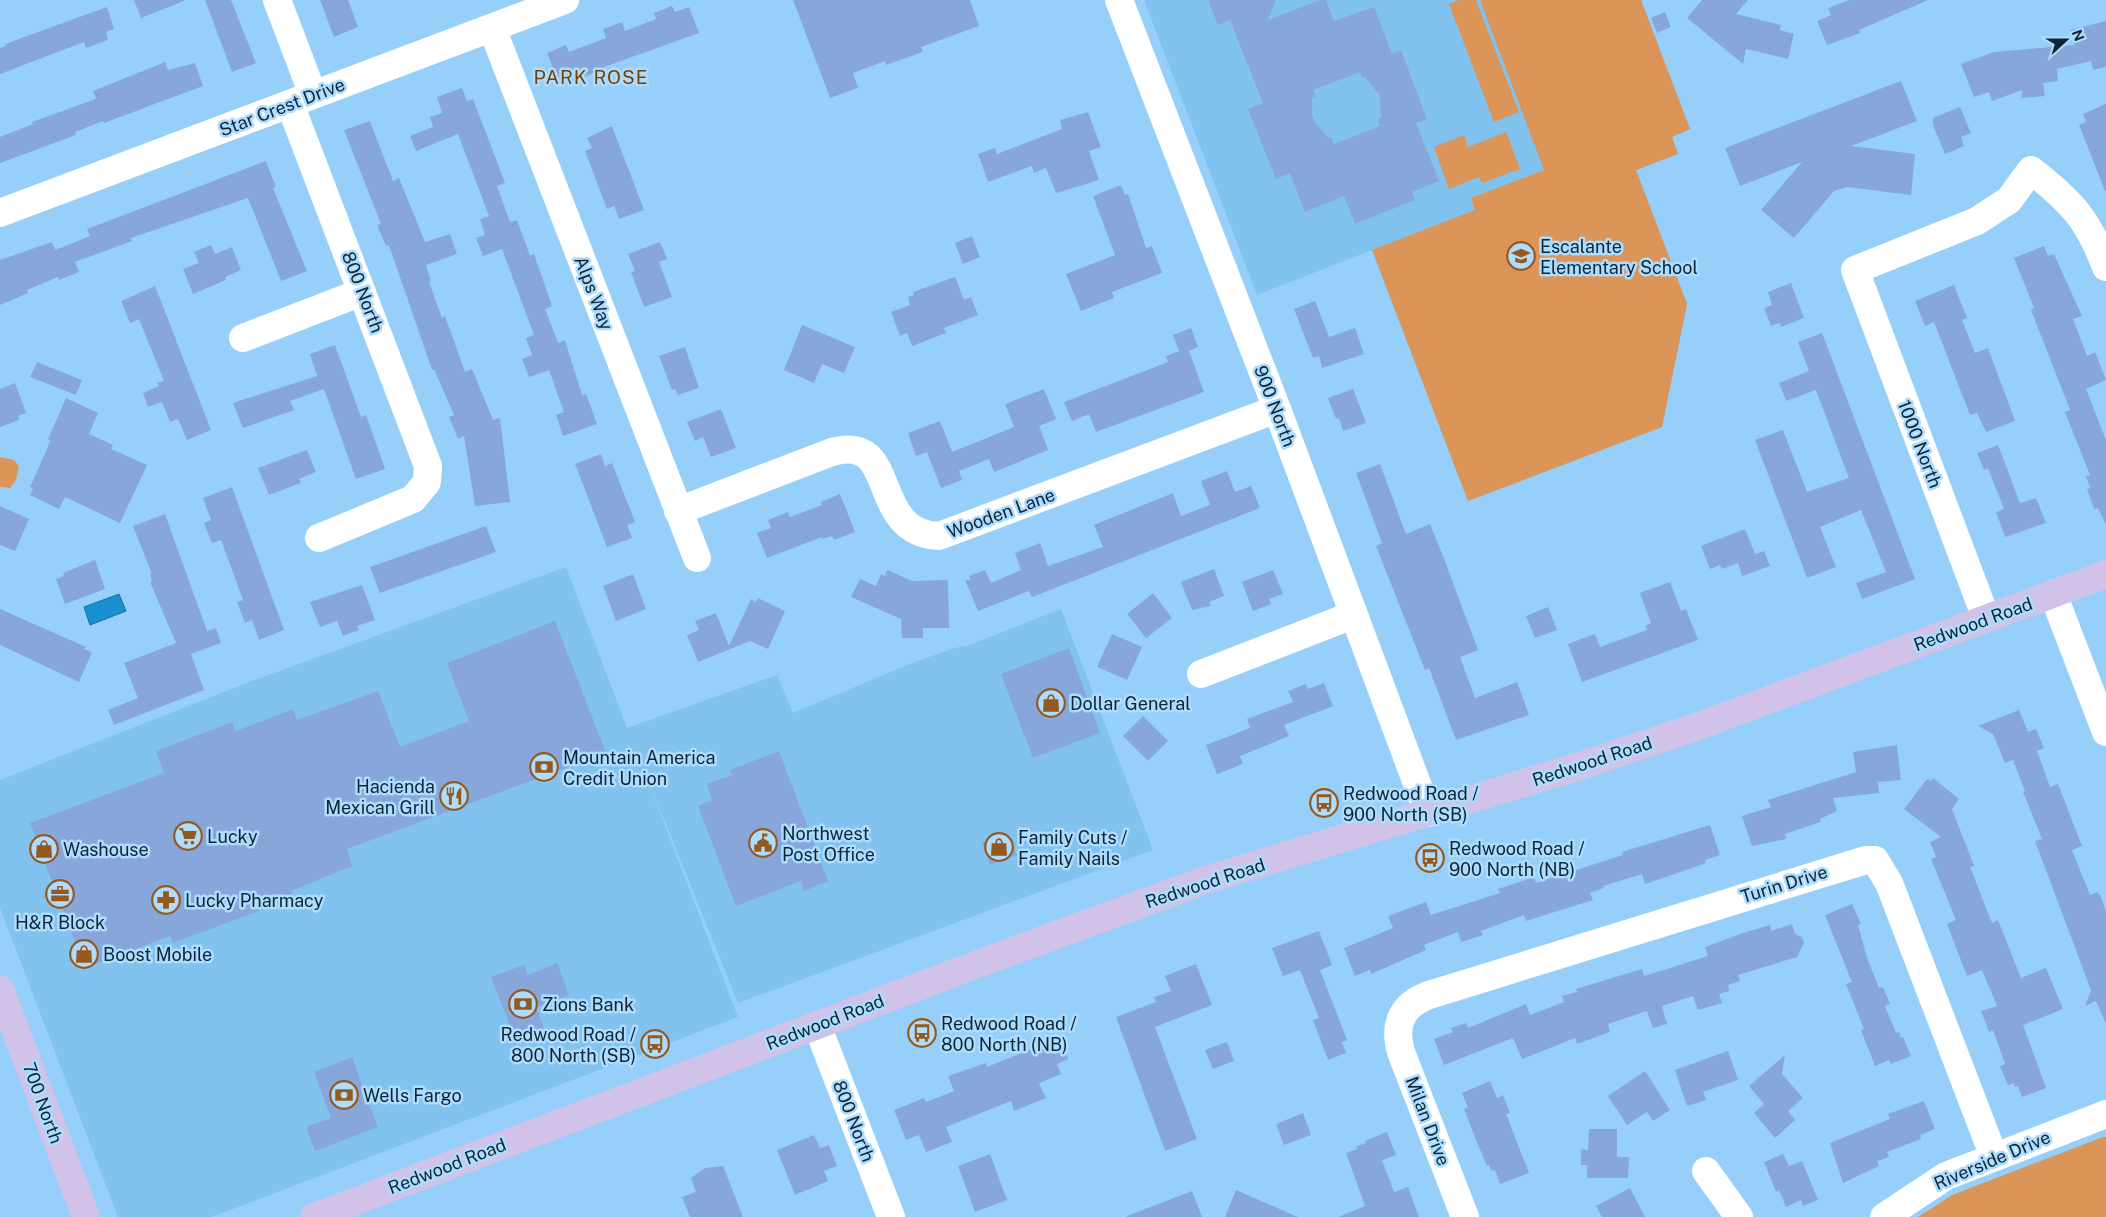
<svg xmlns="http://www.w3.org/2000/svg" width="2106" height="1217" font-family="'Public Sans',sans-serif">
	<rect width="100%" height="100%" fill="#96d0fa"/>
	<path fill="#81c2ef" d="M1144,0H1641L1690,129L1672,137L1678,154L1636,170L1687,304L1662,427L1468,501L1372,250L1257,295Z
		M566,567L627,728L777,675L793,713L907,665L954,648L967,646L1061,609L1153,850L738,1003L644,770L738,1017L212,1217H118L0,908V780L249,682Z"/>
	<path fill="#db9558" d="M1459,0H1476L1519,112L1494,122L1449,4Z
		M1480,0H1641L1690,129L1672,137L1678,154L1636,170L1687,304L1662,427L1468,501L1372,250L1475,210L1471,198L1544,170Z
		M1506,132L1520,169L1482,183L1479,177L1449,189L1434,147L1464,135L1468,147Z
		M0,457L14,460L19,466L16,480L10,488L0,487Z
		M2103,1137H2106V1217H1918L1952,1195Z"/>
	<path fill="#1a90d0" stroke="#1670a2" d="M119,594L126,611L90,625L84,607Z"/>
	<path fill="#87a7db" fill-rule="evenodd" d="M134,0H184V1L141,18Z
		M205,0H231L256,63L232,72Z
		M320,0H348L358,27L334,37Z
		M793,0H970L979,26L921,47L923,52L886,65L885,61L853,73L858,88L830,98Z
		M1208,0H1276L1268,20L1320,0H1326L1334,21L1374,7L1392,54L1401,50L1427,119L1416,123L1439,181L1412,192L1415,200L1355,224L1344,196L1305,212L1290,173L1276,179L1248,109L1263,103L1230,20L1218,25ZM1360,72L1362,78L1365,77L1380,96L1381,117L1378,119L1380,126L1334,144L1331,137L1328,138L1314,121L1312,113V98L1316,96L1313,90Z
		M1702,0H1748L1736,14L1781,25L1780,30L1794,34L1788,59L1746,49L1743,64L1687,18Z
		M1849,0H1928L1859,30L1860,33L1827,45L1817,21L1831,15L1828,8Z
		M672,6L675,12L689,7L699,33L593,71L594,73L560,86L547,53L566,45L569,52L606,38L603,29L622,22L625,31L656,19L654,13Z
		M107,7L114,29L106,32L108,40L86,48L84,42L0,74V48L6,46L5,44Z
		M1665,12L1671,27L1657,33L1651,18Z
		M2106,21V67L2093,70L2091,61L2057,69L2058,81L2043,83L2045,96L2022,98V90L1992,101L1989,92L1974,97L1961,64L1994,52L2074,45L2070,30Z
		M165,62L168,70L195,63L203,86L104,123L103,121L75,132L76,135L0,163V137L33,124L32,122L96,99L93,91Z
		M1901,81L1917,121L1851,146L1915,154L1911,195L1847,187L1834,191L1794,238L1761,210L1802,162L1740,186L1725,148Z
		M462,88L467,101L473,99L505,183L497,186L510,222L517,220L530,256L534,254L552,306L545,309L558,343L565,340L582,395L586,394L597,424L563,436L556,415L564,412L549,370L529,377L522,359L532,355L526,338L534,335L502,249L483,256L476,238L485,235L480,219L489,216L458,134L416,151L410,136L433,127L430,117L442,113L437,97Z
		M2106,104V191H2105L2079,125L2086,122L2083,114Z
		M1960,107L1971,133L1961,137L1964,146L1945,154L1933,125V118Z
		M1088,112L1101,147L1089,151L1099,180L1056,193L1046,168L1034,173L1032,166L988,182L978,154L995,148L997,154L1062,129L1060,120Z
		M370,121L393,181L399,178L425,242L450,234L457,254L426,265L431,281L429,282L442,318L445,316L465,372L472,369L493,420L500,418L510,502L475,506L464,436L458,439L449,417L454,415L434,369L432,370L389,245L386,246L377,225L381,224L344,130Z
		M612,126L644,210L619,219L614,206L607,209L585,151L592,148L587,138Z
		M266,161L276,187L273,188L307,271L281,281L248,198L131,238L132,241L75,262L79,272L59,280L58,277L27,290L28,293L0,305V260L52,242L55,250L90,236L87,229Z
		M1121,185L1125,195L1128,194L1146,248L1152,246L1162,273L1112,292L1114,298L1081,311L1066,274L1115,255L1093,196Z
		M972,236L980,257L963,264L955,243Z
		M660,242L667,259L659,262L672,297L644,307L631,272L635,271L628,254Z
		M211,245L215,254L232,247L241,270L225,277L226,280L193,294L183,269L199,263L194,252Z
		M2044,246L2048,256L2054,254L2082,316L2073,319L2087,356L2095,352L2106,380L2086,389L2106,440V525L2098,508L2094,509L2087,489L2090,488L2086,476L2090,475L2065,412L2070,410L2031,310L2034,308L2014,258Z
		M955,277L964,300L971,297L978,315L944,328L946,333L912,346L907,333L900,336L891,312L910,305L908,297L914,295L913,292Z
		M1791,283L1804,318L1781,327L1780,323L1771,326L1764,308L1772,305L1768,292Z
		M1954,285L1967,318L1962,320L1975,353L1988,348L2015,421L1986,432L1977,413L1970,415L1934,322L1925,326L1915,301Z
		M155,286L211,430L187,440L178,419L170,422L162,402L148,407L143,393L159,386L157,383L164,381L139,319L130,323L121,301Z
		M1315,301L1329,337L1355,328L1364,354L1322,368L1319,356L1313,358L1294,309Z
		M802,325L855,347L844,373L822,364L814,383L784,370Z
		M1191,328L1198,347L1189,351L1204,392L1096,432L1089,414L1072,421L1064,402L1168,362L1166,356L1179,351L1173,335Z
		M1822,333L1915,579L1862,599L1856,583L1886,572L1861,510L1820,527L1836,567L1807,578L1755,440L1783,430L1807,492L1849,478L1816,390L1786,401L1779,383L1809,371L1798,342Z
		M335,345L361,417L366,415L385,469L356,479L324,389L290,401L294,410L243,428L233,403L317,376L310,354Z
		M685,347L699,388L678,395L675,389L672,390L659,356Z
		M37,362L82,380L76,395L30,377Z
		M15,383L26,413L18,416L19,420L0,427V389Z
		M1044,389L1056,419L1039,426L1048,450L994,472L989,459L959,471L962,480L941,488L927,452L916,456L908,433L940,421L952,452L1014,427L1005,404Z
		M1353,389L1366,423L1343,431L1339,418L1336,419L1328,398Z
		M66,398L98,413L89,434L113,445L111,449L147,465L120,523L65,497L59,509L30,495L33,488L30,487L47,449L50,440L48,439Z
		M721,409L736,448L711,457L703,437L695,441L687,422Z
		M1998,445L2020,503L2036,498L2046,523L2005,537L1996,512L2004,509L1988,468L1984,470L1977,453Z
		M307,450L316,472L299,479L301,483L269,495L258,468Z
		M601,454L605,466L612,463L635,522L627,525L632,538L607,547L575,464Z
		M1380,464L1406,534L1430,524L1443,556L1478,650L1460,657L1475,698L1517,682L1529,715L1456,740L1429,668L1425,670L1376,546L1382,543L1356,473Z
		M1227,471L1235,492L1251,486L1260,508L1032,597L1029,591L978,611L965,580H971L969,576L985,570L991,583L1021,570L1015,553L1040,543L1048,566L1103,547L1094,525L1173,493L1181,516L1210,505L1201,481Z
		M232,487L284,630L259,640L252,620L245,623L237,602L243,600L221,540L212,543L204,523L211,520L203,498Z
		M840,494L855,532L834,540L832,536L823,539L822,537L767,558L757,533L771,528L768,520L788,512L790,517L822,505L821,502Z
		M0,506L29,519L15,551L0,545Z
		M165,514L207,631L216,628L221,643L191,654L204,690L114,725L108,710L138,698L124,663L176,643L150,582H152L150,574H152L133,526Z
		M486,526L496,552L380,593L370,567Z
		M1745,529L1755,554L1764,551L1770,566L1742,576L1738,563L1722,569L1720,565L1710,569L1701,546Z
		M95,560L105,589L65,604L56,579L64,576L63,573Z
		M1214,569L1224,596L1209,602L1211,606L1192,610L1181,582Z
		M887,570L912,581L948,580L949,628H923V638H902L901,619L851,597L860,579L876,586L881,574L885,576Z
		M1273,570L1283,594L1269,599L1271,604L1253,611L1242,582Z
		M633,574L646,609L616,621L603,586Z
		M1670,582L1681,611L1686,609L1698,640L1582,682L1568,644L1595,634L1600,647L1647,630L1646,625L1651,623L1640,593Z
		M362,585L375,620L357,626L359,630L343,636L337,621L320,627L310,602Z
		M1153,593L1172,618L1146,638L1127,614Z
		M758,598L785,611L768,649L750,641L698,662L687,635L699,630L695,621L716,613L729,646L751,599L756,602Z
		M1548,607L1557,630L1535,638L1526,616Z
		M0,609L86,647L84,649L92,652L79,682L0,645Z
		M555,621L606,753L347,849L352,866L291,891L293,898L173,943L170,936L85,968L30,823L164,773L156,751L232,722L236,731L293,709L297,720L378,691L400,747L469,721L447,663Z
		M1112,634L1142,647L1127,680L1097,667Z
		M1069,648L1100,733L1033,758L1001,674Z
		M1324,683L1333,706L1284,725L1289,736L1240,756L1243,764L1217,774L1206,745L1250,728L1247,719L1293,702L1288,691L1306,684L1308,689Z
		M2019,710L2028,732L2036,729L2044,748L2037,751L2050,787L2058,784L2082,846L2072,850L2090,895L2097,892L2100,895L2106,911V1024L2096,1001L2085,1006L2091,990L2035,841L2042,839L2023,792L2025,791L2013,760L2005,763L1993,734L1978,726Z
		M1143,716L1168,741L1148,761L1123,736Z
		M1897,745L1901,780L1878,782L1879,793L1833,798L1837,811L1820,819L1821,822L1785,834L1786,839L1752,846L1742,816L1771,807L1768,800L1856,772L1853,752Z
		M779,751L828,881L804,891L801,881L736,906L698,806L712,800L707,784L732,775L730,770Z
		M1933,778L1959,799L1952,809L1974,866L1970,867L1992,923L1998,920L2021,978L2046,968L2063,1009L2023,1025L2046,1088L2022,1097L2018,1086L2015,1087L2014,1083L2008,1085L2000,1066L2005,1064L1993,1030L1989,1032L1981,1011L1997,1006L1982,970L1967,976L1947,924L1956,920L1931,859L1936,857L1930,842L1941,837L1904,809L1927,779L1931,781Z
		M1710,825L1720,855L1705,860L1706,863L1669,876L1645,884L1642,874L1603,886L1604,888L1590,893L1593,900L1526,921L1524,915L1481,931L1483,935L1461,942L1458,932L1424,945L1426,950L1371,974L1370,970L1355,976L1344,948L1393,928L1388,916L1426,902L1431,915L1500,893L1498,889L1534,877L1536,883L1623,855L1622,852Z
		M1008,833L1017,855L990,865L982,843Z
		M1852,904L1861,924L1858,925L1867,958L1879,988L1883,987L1890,1004L1885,1006L1896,1033L1899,1032L1901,1038L1903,1037L1911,1056L1891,1064L1889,1060L1875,1066L1861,1030L1864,1029L1846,984L1852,982L1825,915Z
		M1792,924L1795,934L1802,937L1804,943L1797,957L1738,975L1740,981L1728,985L1729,991L1719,994L1722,1003L1698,1010L1693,996L1662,1006L1667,1024L1653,1028L1647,1011L1608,1024L1610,1032L1577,1044L1575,1038L1522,1059L1513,1038L1444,1065L1434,1039L1453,1032L1451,1028L1466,1023L1468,1028L1526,1004L1530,1015L1564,1002L1562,996L1577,992L1576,989L1642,969L1644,976L1708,956L1705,947L1743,933L1770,925L1771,931Z
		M1319,931L1332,965L1320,970L1347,1040L1342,1042L1346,1053L1328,1060L1313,1020L1319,1018L1300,970L1283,976L1272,948Z
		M557,963L569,995L536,1007L544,1028L515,1039L491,977L524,965L528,975Z
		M1196,964L1212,1005L1155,1027L1197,1139L1165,1151L1116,1017L1156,1002L1154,997L1171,991L1165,976Z
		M1049,1042L1052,1050L1063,1045L1068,1059L1057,1064L1061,1074L1039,1083L1046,1098L1014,1111L1011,1101L946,1127L952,1142L926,1152L919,1135L906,1140L894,1110L924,1098L926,1102L954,1091L948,1076L986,1063L987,1067Z
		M1227,1042L1234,1061L1213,1069L1205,1050Z
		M1728,1051L1738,1080L1703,1092L1706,1100L1687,1106L1675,1070Z
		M1785,1055L1782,1074L1803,1098L1788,1111L1795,1120L1775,1138L1754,1113L1764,1104L1749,1086Z
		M352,1057L378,1127L315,1151L306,1127L331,1118L314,1072Z
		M1645,1071L1670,1110L1653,1121L1647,1112L1627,1125L1608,1096Z
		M1490,1081L1497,1098L1503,1095L1510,1113L1506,1114L1529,1173L1500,1184L1495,1170L1491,1171L1489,1165L1487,1166L1472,1130L1464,1109L1468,1108L1462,1093Z
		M1924,1101L1935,1129L1920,1135L1921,1139L1887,1152L1889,1157L1877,1161L1879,1166L1843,1183L1830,1143L1890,1119L1888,1114Z
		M1303,1113L1311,1135L1284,1145L1276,1124Z
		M1589,1129H1617V1157H1629L1628,1178H1587V1165H1581V1149L1588,1150Z
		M1387,1132L1396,1155L1382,1160L1394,1192L1408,1187L1419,1217H1338L1365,1206L1346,1153L1357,1149V1146L1366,1143L1365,1141Z
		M814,1135L820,1148L829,1145L837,1166L824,1171L828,1181L795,1195L777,1150Z
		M990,1154L1007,1200L975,1212L958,1166Z
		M1783,1154L1789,1166L1802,1161L1818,1200L1803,1206L1801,1200L1786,1207L1779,1190L1776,1192L1764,1162Z
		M723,1166L743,1217H690L682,1197L696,1192L691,1178L705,1168Z
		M1630,1188L1645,1217H1602L1596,1206Z
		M1236,1190L1298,1217H1225Z
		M1192,1191L1202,1217H1127V1216Z"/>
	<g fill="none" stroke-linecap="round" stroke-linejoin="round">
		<path stroke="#fff" stroke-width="28" d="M277,0L313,95
			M1119,0L1277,409L1428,813
			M492,28L697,558
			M290,104L428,466L427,482L413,499L319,538
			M0,213L565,0
			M243,338L362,292
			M678,511L832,452C901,432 867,533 939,536L1277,409
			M2053,594L2106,732
			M1986,618L1855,270L1977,221L2009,200L2031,170C2071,201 2088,219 2106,267
			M1201,674L1353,615
			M817,1025L891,1217
			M1706,1171L1739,1217
			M1465,1217L1401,1052C1393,1024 1402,1005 1429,995L1866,860H1875L1889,883L1994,1157
			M1884,1217L1946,1176L2106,1114"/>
		<path stroke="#d0c2e9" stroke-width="28" d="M0,989L86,1217
			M314,1217L988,960L1206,880L1583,765L1696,727L2106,574"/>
	</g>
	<defs>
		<symbol id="school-ring" viewBox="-11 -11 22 22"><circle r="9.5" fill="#addcfe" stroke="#96591d" stroke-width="1.5"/><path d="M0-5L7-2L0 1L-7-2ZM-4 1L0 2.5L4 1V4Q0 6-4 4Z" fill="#96591d"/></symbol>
		<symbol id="shop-ring" viewBox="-11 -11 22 22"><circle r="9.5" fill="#addcfe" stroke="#96591d" stroke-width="1.5"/><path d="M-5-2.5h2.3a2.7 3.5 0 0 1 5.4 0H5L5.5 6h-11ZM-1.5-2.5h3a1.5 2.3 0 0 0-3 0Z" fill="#96591d"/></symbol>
		<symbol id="bank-ring" viewBox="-11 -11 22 22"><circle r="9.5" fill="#addcfe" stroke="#96591d" stroke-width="1.5"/><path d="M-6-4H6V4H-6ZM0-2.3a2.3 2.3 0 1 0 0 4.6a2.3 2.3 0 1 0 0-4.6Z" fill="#96591d"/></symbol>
		<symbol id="restaurant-ring" viewBox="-11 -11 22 22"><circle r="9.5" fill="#addcfe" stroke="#96591d" stroke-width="1.5"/><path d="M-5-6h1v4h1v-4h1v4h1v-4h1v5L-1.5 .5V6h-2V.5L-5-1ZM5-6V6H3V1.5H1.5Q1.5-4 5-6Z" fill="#96591d"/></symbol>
		<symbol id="bus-ring" viewBox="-11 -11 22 22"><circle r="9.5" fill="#addcfe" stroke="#96591d" stroke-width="1.5"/><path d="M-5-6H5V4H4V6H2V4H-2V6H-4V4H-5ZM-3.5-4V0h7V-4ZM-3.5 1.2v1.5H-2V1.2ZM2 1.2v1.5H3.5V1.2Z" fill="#96591d"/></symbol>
		<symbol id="supermarket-ring" viewBox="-11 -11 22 22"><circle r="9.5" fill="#addcfe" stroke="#96591d" stroke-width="1.5"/><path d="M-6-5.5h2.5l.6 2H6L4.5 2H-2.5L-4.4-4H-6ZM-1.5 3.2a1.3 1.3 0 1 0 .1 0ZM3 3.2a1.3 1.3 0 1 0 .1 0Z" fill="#96591d"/></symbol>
		<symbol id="civic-ring" viewBox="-11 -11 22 22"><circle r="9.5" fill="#addcfe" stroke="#96591d" stroke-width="1.5"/><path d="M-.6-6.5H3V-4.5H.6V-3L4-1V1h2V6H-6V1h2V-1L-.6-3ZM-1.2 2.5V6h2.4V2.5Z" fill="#96591d"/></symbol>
		<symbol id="office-ring" viewBox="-11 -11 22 22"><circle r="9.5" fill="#addcfe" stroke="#96591d" stroke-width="1.5"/><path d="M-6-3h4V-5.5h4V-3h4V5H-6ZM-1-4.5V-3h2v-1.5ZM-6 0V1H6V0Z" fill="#96591d"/></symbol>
		<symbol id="pharmacy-ring" viewBox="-11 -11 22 22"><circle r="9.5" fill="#addcfe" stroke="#96591d" stroke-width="1.5"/><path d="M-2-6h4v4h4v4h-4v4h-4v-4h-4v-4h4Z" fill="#96591d"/></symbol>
	</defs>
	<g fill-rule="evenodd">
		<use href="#school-ring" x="1505" y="240" width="32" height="32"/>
		<use href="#shop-ring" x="1035" y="687" width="32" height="32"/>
		<use href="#bank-ring" x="528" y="751" width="32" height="32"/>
		<use href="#restaurant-ring" x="438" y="780" width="32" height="32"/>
		<use href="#bus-ring" x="1308" y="787" width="32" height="32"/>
		<use href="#supermarket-ring" x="172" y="820" width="32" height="32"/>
		<use href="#civic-ring" x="747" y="827" width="32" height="32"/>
		<use href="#shop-ring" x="983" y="831" width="32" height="32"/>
		<use href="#shop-ring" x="28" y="833" width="32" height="32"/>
		<use href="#bus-ring" x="1414" y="842" width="32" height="32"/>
		<use href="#office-ring" x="44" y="878" width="32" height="32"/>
		<use href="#pharmacy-ring" x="150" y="884" width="32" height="32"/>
		<use href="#shop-ring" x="68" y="938" width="32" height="32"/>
		<use href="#bank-ring" x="507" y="988" width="32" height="32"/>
		<use href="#bus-ring" x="906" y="1017" width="32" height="32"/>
		<use href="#bus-ring" x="639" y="1028" width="32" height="32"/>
		<use href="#bank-ring" x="328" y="1079" width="32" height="32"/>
	</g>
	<g text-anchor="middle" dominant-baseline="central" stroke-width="5" stroke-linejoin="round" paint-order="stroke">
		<g font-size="18" fill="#0d2535" stroke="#addcfe">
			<text transform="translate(282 107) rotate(-21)">Star Crest Drive</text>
			<text transform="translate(363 292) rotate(69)">800 North</text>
			<text transform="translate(594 293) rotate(69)">Alps Way</text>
			<text transform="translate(1275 406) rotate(69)">900 North</text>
			<text transform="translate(1920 444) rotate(69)">1000 North</text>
			<text transform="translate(1001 513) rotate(-20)">Wooden Lane</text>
			<text transform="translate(1973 624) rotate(-20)">Redwood Road</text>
			<text transform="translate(1592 761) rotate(-18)">Redwood Road</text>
			<text transform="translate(1205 883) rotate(-18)">Redwood Road</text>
			<text transform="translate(1784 884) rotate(-17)">Turin Drive</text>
			<text transform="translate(825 1022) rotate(-21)">Redwood Road</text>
			<text transform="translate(43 1103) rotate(70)">700 North</text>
			<text transform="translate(854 1121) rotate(69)">800 North</text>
			<text transform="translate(1428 1121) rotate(69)">Milan Drive</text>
			<text transform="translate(1992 1160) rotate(-23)">Riverside Drive</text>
			<text transform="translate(447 1166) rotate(-21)">Redwood Road</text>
		</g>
		<g font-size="18" fill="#0d2535" stroke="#addcfe" text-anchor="start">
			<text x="1540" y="246">Escalante<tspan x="1540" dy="21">Elementary School</tspan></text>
			<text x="1070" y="703">Dollar General</text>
			<text x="563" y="757">Mountain America<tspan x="563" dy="21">Credit Union</tspan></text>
			<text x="435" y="786" text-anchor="end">Hacienda<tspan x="435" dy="21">Mexican Grill</tspan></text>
			<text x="1343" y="793">Redwood Road /<tspan x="1343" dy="21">900 North (SB)</tspan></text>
			<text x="782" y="833">Northwest<tspan x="782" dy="21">Post Office</tspan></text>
			<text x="207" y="836">Lucky</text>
			<text x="1018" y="837">Family Cuts /<tspan x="1018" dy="21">Family Nails</tspan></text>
			<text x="1449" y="848">Redwood Road /<tspan x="1449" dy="21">900 North (NB)</tspan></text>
			<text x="63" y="849">Washouse</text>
			<text x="185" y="900">Lucky Pharmacy</text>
			<text x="60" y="922" text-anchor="middle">H&amp;R Block</text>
			<text x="103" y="954">Boost Mobile</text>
			<text x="542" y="1004">Zions Bank</text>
			<text x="941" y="1023">Redwood Road /<tspan x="941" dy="21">800 North (NB)</tspan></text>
			<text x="636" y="1034" text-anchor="end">Redwood Road /<tspan x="636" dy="21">800 North (SB)</tspan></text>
			<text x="363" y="1095">Wells Fargo</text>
		</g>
		<g font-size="19" letter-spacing="1" fill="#763f00" stroke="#addcfe">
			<text x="591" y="77">PARK ROSE</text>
		</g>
	</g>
	<g transform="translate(2066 40) rotate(69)" stroke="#addcfe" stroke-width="4" paint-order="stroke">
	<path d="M0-4L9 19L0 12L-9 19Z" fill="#0d2535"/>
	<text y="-8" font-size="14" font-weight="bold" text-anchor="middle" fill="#0d2535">N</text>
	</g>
</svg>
